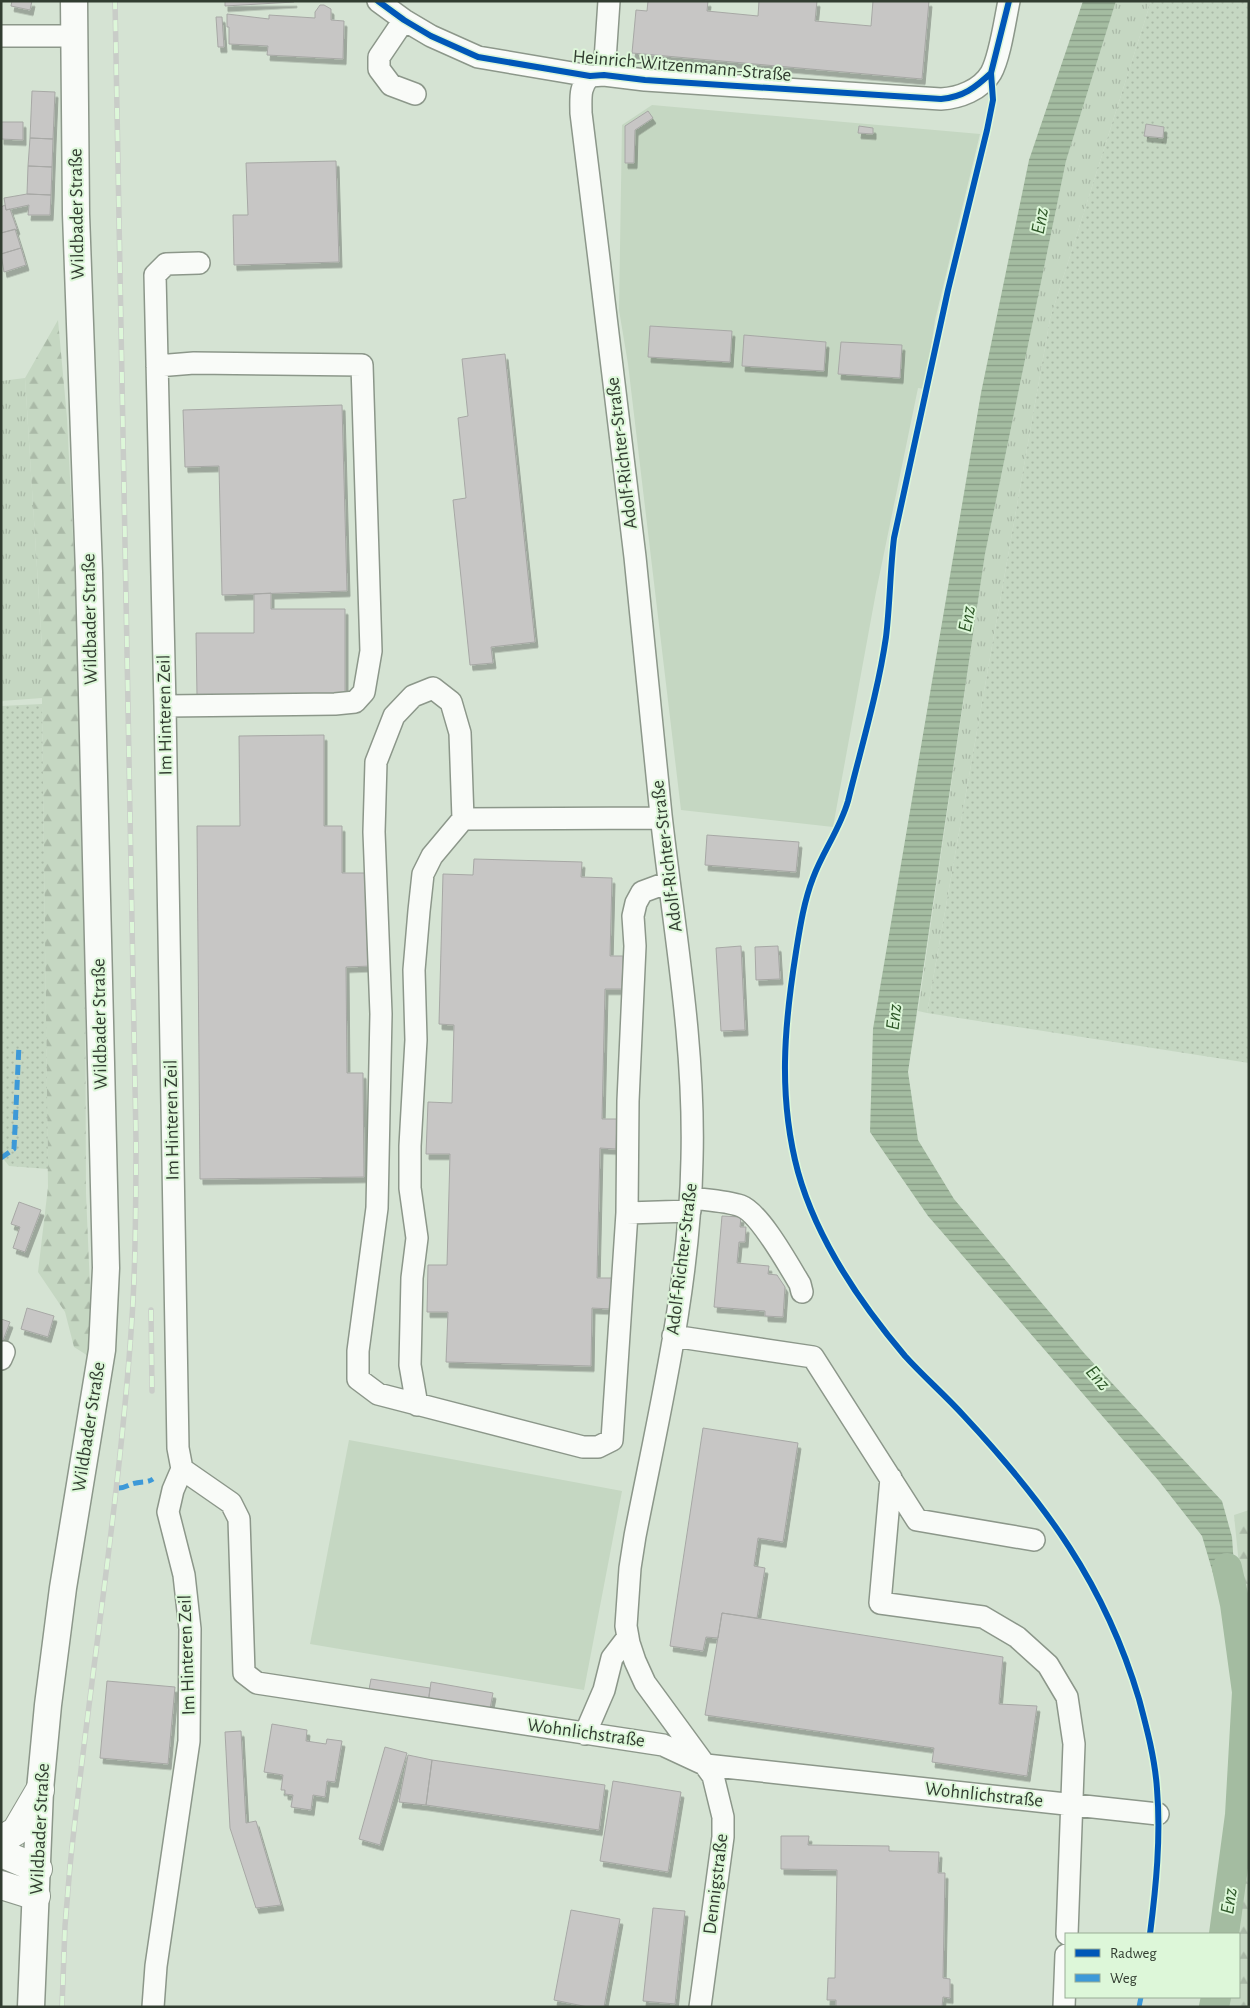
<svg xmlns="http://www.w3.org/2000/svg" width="1250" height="2008" font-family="'Alegreya Sans',sans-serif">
	<defs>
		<pattern id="grass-tufts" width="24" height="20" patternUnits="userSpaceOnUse" patternTransform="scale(1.25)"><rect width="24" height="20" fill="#c5d7c2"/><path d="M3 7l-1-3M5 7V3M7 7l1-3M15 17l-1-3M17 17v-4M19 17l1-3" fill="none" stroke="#aab9a7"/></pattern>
		<pattern id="forest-firs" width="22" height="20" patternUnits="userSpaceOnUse" patternTransform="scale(1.25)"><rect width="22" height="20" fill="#c5d7c2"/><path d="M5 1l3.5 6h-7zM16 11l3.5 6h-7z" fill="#aab9a7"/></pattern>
		<pattern id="garden-dots" width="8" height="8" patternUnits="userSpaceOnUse" patternTransform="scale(1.25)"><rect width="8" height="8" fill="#c5d7c2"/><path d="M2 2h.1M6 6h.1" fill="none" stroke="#aab9a7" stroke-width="1.8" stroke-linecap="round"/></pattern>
		<pattern id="water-rules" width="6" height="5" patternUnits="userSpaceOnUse" patternTransform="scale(1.25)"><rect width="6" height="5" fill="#a4bca1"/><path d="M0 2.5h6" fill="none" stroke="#869a84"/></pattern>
		<filter id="shadow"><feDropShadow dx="3" dy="5.5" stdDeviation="0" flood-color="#0004"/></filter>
	</defs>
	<rect width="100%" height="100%" fill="#d5e3d3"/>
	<path fill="url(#grass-tufts)" d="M1116,1H1151L1050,319L927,1013L918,1011L985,554L1066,161Z
		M25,378L42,647V698L1,701V381Z"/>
	<path fill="url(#forest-firs)" d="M58,320L67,418L79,657L85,904L86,1193L93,1359L74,1347L65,1312L38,1272L48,1187L42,704V647L25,378Z
		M1249,1510V1665L1234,1515Z
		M1249,1759V2007H1223L1224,1997H1239V1934H1232L1247,1806Z"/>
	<path fill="url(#garden-dots)" d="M1151,1H1249V1063L927,1013L1050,319Z
		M42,704L48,1169L9,1166L1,1156V706Z"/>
	<path fill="#c5d7c2" d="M652,105L980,134L935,320L925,389L918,388L876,592L833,827L681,810L628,364L619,310L622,125Z
		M349,1440L622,1491L584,1690L310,1644Z"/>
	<path fill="url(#water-rules)" d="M1083,1H1116L1066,161L985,554L908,1072L918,1140L954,1199L1084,1353L1222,1501L1232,1537L1237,1609L1223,1607L1202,1536L1158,1480L928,1216L870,1132L873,1029L981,393L1029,160Z"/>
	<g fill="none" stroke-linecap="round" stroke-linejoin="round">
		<path stroke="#a4bca1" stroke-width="30" d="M1224,1934L1240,1815L1247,1692L1235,1604L1227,1568
			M1214,2007L1216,1997"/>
	</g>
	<path fill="#c7c6c5" stroke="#a7a8a5" filter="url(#shadow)" d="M12,1H32L30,10L11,6Z
		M225,1H294V2L225,6Z
		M648,1H708L707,11L758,16L759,1H817L815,21L871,26L873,1H929L922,79L632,53L636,10L647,11Z
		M320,5H324L331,9V20L344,21L343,59L267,55L268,46L229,44V27H227V14L269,19V15L315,18V12Z
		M216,17H222L224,47H218Z
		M32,91L55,92L53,139L30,138Z
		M648,111L653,118L635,130L634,163H625V126Z
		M1,122H23V140L1,139Z
		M1146,124L1164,127L1163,138L1144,136Z
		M859,126L873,128V134L858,133Z
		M30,138L53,139L52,167L28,166Z
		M336,161L339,262L234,265L233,215H248L246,163Z
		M28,166L52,167L51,195L27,194Z
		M27,194L51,195L50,215H28L29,205L6,210L4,198Z
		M5,205L6,210L10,209L17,229L1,233V207Z
		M15,229L21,248L1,254V233Z
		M21,248L26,265L4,272L1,254Z
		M650,326L732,331L730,362L648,357Z
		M744,335L826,342L824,371L742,366Z
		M841,342L902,345L900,378L838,374Z
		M505,354L535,642L491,647L493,663L470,665L453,500L466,498L458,418L468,416L462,359Z
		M342,405L347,591L222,595L219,466L185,467L183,410Z
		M271,593V609H345V695L197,696L196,633H254V594Z
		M324,735V826H342V873H370L371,966L346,967L347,1073H363L364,1177L200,1179L197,826H240L239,736Z
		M707,835L799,842L796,872L705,865Z
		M474,859L582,862L581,877L612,878L610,956H623L622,989H605L602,1119H617L616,1149L600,1148L597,1278H612L611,1309L592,1308L591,1366L446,1362L448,1312H427L428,1265H447L450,1154H426L428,1102L452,1103L454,1025L439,1024L443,874L473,875Z
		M741,946L745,1030L721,1031L716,948Z
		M778,946L780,979L756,980L755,947Z
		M19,1202L41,1210L25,1252L13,1248L20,1227L11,1224Z
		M722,1216L741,1217L740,1227H746L745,1242H739L737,1263L769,1266L768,1274L777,1275L785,1287L783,1317L765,1316V1311L714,1307Z
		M27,1308L54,1316L48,1337L21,1329Z
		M1,1319L10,1322L2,1343H1Z
		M703,1428L798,1443L783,1542L758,1538L754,1566L765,1568L757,1618L722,1613L718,1638L706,1637L703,1651L670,1646Z
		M722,1613L1003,1657L999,1704L1037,1706L1027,1776L932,1762L934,1748L705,1715Z
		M371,1679L430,1688L428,1704L368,1695Z
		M107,1681L175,1687L168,1764L100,1758Z
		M431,1682L493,1693L489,1714L428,1704Z
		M272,1724L307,1730L306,1741L326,1744L327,1739L342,1741L335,1782L327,1781L325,1797L313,1795L311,1810L291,1807L293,1795L285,1794V1790H281L283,1775L264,1772Z
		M241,1731L246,1823L256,1821L281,1905L256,1908L230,1828L225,1732Z
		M385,1747L407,1753L380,1845L359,1839Z
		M408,1755L432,1760L426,1805L399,1802Z
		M432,1760L605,1785L599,1830L426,1805Z
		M613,1781L681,1792L668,1872L600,1861Z
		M781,1836H809L808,1845L889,1846V1851L939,1852L938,1873H945L943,1978L950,1979V1998L943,1997L942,2007H836V2000H827L828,1978H835L837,1870L781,1869Z
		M653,1908L685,1911L675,2004L643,2001Z
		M571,1910L620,1919L604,2007H588L554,2000Z"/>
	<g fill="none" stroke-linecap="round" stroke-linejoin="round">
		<defs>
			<path id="minor" d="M378,1L404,20L431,36L478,57L590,76L604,75L645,80L941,99C959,98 981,90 991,73C1000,57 1005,20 1009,1
				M404,20L379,57V69L391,85L415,94
				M1,36H75
				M604,75L609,1
				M590,76C579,87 581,98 581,113C599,261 618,409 635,557C644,643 652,729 661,815C674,930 695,1043 692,1159C690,1285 659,1413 635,1536L630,1568L626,1626L629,1643L635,1661L645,1683L713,1776L723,1817V1837L700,2007
				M157,366L194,363L362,365L371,651L364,692L355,702L335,704L165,706
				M661,818L463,819L460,733L451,702L433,688L413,696L394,716L376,762L374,832L381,1014L377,1208L358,1351V1379L378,1394L583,1447H598L612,1440L627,1213L690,1211
				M691,1198C706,1200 727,1201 741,1206C760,1213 789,1266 800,1284L802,1292
				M627,1213L628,1101L635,946L633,916L636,903L642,892L669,882
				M673,1336L813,1357L917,1520L1034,1540
				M1,1359L4,1352
				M417,1405L410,1365L412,1278L417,1238L410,1188V1146L416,1040L414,970L419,911L423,874L432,856L463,819
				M182,1469L231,1503L239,1519L244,1673L257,1683L663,1745L706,1765L1158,1814
				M891,1478L880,1603L983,1617L1017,1637L1048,1665L1067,1697L1074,1744L1067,1934
				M585,1734L604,1690L612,1658L628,1637
				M153,2007L156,1966L189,1741L190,1629L184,1575L168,1512L173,1490L182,1469L178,1448L165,706L155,275L166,264L199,263
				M1064,2007L1066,1955"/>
			<path id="major" d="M31,2007L40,1790L48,1705L63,1588L102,1350L106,1268L89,572L76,214L74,1"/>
			<path id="highway" d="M1,1840L16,1831L40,1790
				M1,1853L38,1869
				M1,1885L36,1896"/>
		</defs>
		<use href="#minor" stroke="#8c978a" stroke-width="24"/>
		<use href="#major" stroke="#8c978a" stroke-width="29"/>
		<use href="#highway" stroke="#8c978a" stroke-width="30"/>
		<use href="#minor" stroke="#f9fbf8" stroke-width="21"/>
		<use href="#major" stroke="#f9fbf8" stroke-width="26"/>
		<use href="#highway" stroke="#f9fbf8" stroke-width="28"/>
		<defs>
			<path id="rail" d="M151,1310L152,1391
				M62,2007L65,1926L70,1866C89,1683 120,1501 132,1318C136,1259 136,1200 136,1140L115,1"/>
		</defs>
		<use href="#rail" stroke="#c9cdc8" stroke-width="5.5"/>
		<use href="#rail" stroke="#ddf7d9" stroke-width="4" stroke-dasharray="11" stroke-linecap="butt"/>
		<path stroke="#3d99d8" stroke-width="5" stroke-dasharray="10 5" stroke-linecap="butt" d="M1,1158L14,1149L19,1045
			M119,1488C126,1488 129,1484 136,1483C143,1481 147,1483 153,1479
			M1139,2007L1141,1997"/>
		<defs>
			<path id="cycleway" d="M378,1L404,20L431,36L478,57L590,76L604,75L645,80L941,99C963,97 975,88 991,73
				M1009,1L991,73L993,100L987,130L948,290L894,538C890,571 890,604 886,637C878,692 861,748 848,801C840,829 823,851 813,878C804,901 800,927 796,952C784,1027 778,1097 798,1172C817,1240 860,1303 905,1356C924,1377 945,1395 964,1416C1045,1503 1105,1584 1139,1699C1147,1729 1155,1759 1157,1789C1161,1837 1156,1887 1150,1934"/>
		</defs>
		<use href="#cycleway" stroke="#ddf7d9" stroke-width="9"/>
		<use href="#cycleway" stroke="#0057b8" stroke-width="6"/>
	</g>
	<g text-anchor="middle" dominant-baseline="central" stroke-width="4" stroke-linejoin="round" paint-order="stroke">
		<g font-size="19" fill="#323d31" stroke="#ddf7d9">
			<text transform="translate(682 66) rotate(5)">Heinrich-Witzenmann-Straße</text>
			<text transform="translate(77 214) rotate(-91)">Wildbader Straße</text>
			<text transform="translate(622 453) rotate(-97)">Adolf-Richter-Straße</text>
			<text transform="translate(90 619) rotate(-91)">Wildbader Straße</text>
			<text transform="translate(165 715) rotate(-91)">Im Hinteren Zeil</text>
			<text transform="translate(667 856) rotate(-97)">Adolf-Richter-Straße</text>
			<text transform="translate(100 1024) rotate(-91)">Wildbader Straße</text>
			<text transform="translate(172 1120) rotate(-91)">Im Hinteren Zeil</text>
			<text transform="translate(682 1259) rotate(-83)">Adolf-Richter-Straße</text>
			<text transform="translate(89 1427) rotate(-81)">Wildbader Straße</text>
			<text transform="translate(187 1655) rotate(-92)">Im Hinteren Zeil</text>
			<text transform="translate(586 1733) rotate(8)">Wohnlichstraße</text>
			<text transform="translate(984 1795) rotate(6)">Wohnlichstraße</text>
			<text transform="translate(40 1829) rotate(-87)">Wildbader Straße</text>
			<text transform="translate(716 1884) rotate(-83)">Dennigstraße</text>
		</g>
		<g font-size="20" font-style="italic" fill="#2f5829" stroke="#ddf7d9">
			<text transform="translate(1040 221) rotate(-80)">Enz</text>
			<text transform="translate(967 619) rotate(-80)">Enz</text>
			<text transform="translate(894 1017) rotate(-84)">Enz</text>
			<text transform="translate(1098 1378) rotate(49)">Enz</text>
			<text transform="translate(1229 1901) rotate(-82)">Enz</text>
		</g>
	</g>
	<rect width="1250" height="2008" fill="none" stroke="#323d31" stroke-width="5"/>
	<rect x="1065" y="1933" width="175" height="65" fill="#ddf7d9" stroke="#99ad96"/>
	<rect x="1075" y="1949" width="25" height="8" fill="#0057b8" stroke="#99ad96"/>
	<text x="1110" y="1958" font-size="15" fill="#323d31">Radweg</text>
	<rect x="1075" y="1974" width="25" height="8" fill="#3d99d8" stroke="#99ad96"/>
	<text x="1110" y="1983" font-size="15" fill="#323d31">Weg</text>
</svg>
